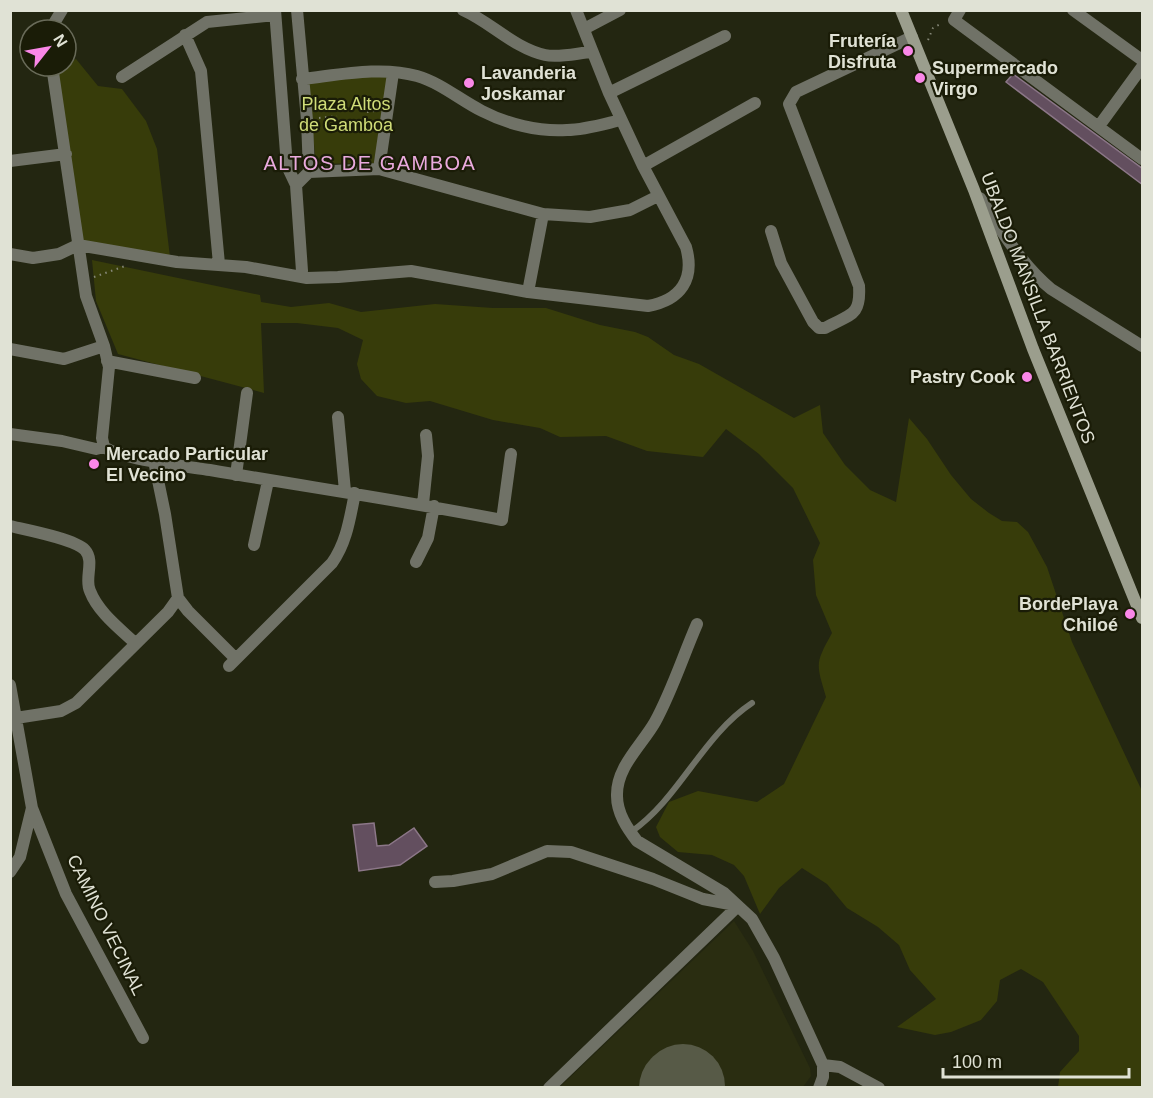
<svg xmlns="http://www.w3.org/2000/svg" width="1153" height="1098" font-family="Arial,sans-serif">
	<rect width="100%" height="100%" fill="#232611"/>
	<path fill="#2a2d11" d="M734,921L753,951L810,1068L811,1076L803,1087H560Z"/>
	<path fill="#373c0a" d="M76,59L98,86L122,89L146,121L157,149L170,257L81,242L56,70Z
		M363,76L389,77L374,163L316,164L308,83Z
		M92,260L260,295L261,302L291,307L329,303L361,312L435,304L493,308H546L600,325L635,332L648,337L674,355L699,364L794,418L820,405L823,433L845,465L870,490L896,502L909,418L927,439L951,475L971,499L989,513L1002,521L1017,522L1028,532L1047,567L1072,642L1142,791V1087H1058L1060,1072L1079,1051V1036L1043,982L1021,969L1000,980L997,1001L981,1020L951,1032L935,1035L897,1027L936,999L910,970L899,945L878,927L847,908L827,884L802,868L779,888L760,914L744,876L734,865L712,855L678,852L660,837L656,827L669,802L698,791L757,802L784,784L826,697C816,663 815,664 832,633L816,595L813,560L820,543L793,488L759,454L726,429L703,457L647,451L606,436L560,437L540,428L493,420L430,401L406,403L377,396L361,379L357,364L363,340L338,328L297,323H261L264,393L118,354L96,301Z"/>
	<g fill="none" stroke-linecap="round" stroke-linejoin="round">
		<path stroke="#575a47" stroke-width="84" d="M681,1088L683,1086"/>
	</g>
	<path fill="#634f5f" stroke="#8c7788" stroke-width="1.5" d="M1013,74L1143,169V185L1006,82Z
		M374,823L377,846L389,845L414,828L427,846L400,865L359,871L353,825Z"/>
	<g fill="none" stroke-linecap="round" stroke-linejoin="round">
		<path stroke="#868878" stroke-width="2" stroke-dasharray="1.5 4.5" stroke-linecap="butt" d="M928,40L933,28L942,23
			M367,112L375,111
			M319,118L337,116
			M94,277L125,266"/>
		<path stroke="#707267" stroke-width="6" d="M631,832C680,798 702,736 752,703"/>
		<path stroke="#707267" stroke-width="12" d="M275,10L287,166L296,185L302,271L299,276
			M297,10L307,120L309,172
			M463,10C492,23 514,48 545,55C559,58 578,53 592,52
			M960,10L954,20L1142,159
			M1073,10L1142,60
			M584,29L620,10
			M50,30L62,10
			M185,35L201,71L219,264
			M52,66L86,296L104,346L109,367L102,438L104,447C124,460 184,466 210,470C308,487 405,501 502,520L511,454
			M122,77L207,22L275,15
			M302,79C339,75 381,66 417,76C441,83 460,100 482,111C507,124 539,132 567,130C585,130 604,124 621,120
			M609,93L725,36
			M1099,126L1142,67
			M10,161L66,154
			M643,166L755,103
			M379,169L393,73
			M296,185L309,172L379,169L543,214L590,217L630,210L658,196
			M980,198C1001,230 1021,264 1051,289L1142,346
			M771,231L781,263L813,322L819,328H825C850,314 861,317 859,286L789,104L796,92L912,37
			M78,245L177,262L246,267L307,278L338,277L411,271L528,292L648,306C681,300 695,279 686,247L643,166L609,93L576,10
			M10,254L33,258L59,254L78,245
			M528,292L543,214
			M10,349L64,359L104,346
			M107,361L195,378
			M338,417L345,491
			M10,434L62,441L96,449L104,447
			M154,461L165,514L178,598L188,611L236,659
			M236,475L247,393
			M423,504L428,456L426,435
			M10,526C27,530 75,539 85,550C95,561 84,579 90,591C98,612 119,628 135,643
			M254,545L268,481
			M416,562L428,538L434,506
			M697,624C683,656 672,691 655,722C642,745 616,767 617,796C617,813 627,828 637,841L724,893L752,919L774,958L823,1065V1077L819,1088
			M229,666L332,563C347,542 350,517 355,493
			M10,685L32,808L66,894L143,1038
			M16,718L61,711L76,703L168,612L178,598
			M10,872L20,857L32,808
			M435,882L453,881L492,874L547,851L571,852L653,879L703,899L735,905
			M823,1065L840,1067L879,1088
			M549,1088L738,906"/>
		<path stroke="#9b9e8d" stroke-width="12" d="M901,10L974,190L1033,349L1142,618"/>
	</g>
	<g fill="#fa87e8" stroke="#1a1c07" stroke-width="2">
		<circle cx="908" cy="51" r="6"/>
		<circle cx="920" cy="78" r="6"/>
		<circle cx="469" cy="83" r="6"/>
		<circle cx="1027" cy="377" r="6"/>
		<circle cx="94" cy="464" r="6"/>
		<circle cx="1130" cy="614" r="6"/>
	</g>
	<g text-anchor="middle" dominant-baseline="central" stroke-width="4.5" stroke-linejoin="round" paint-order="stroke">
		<g font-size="18" font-weight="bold" fill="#e0e2d5" stroke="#1a1c07" text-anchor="end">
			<text x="896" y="41">Frutería<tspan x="896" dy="21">Disfruta</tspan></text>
			<text x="932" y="68" text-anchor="start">Supermercado<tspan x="932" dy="21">Virgo</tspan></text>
			<text x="481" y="73" text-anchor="start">Lavanderia<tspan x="481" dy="21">Joskamar</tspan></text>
			<text x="1015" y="377">Pastry Cook</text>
			<text x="106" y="454" text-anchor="start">Mercado Particular<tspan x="106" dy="21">El Vecino</tspan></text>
			<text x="1118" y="604">BordePlaya<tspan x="1118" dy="21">Chiloé</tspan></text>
		</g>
		<g font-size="18" fill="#cfdc78" stroke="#1a1c07">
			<text x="346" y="104">Plaza Altos<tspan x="346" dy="21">de Gamboa</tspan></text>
		</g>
		<g font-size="18" fill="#e0e2d5" stroke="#1a1c07">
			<text transform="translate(1038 308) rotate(69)">UBALDO MANSILLA BARRIENTOS</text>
			<text transform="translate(106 925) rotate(64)">CAMINO VECINAL</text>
		</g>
		<g font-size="20" letter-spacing="1.5" fill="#eaaade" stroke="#1a1c07">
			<text x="370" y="163">ALTOS DE GAMBOA</text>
		</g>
	</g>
	<rect width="1153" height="1098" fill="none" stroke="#e0e2d5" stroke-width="24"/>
	<g transform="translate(48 48) rotate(59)"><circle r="28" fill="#1a1c07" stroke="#696b59" stroke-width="1.5"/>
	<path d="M0-4.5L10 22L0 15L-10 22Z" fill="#fa87e8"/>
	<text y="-9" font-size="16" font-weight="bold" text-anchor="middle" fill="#e0e2d5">N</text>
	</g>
	<path d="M943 1068v9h186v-9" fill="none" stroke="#e0e2d5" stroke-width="3"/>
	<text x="952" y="1068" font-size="18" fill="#e0e2d5" stroke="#1a1c07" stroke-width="4.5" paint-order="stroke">100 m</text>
</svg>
